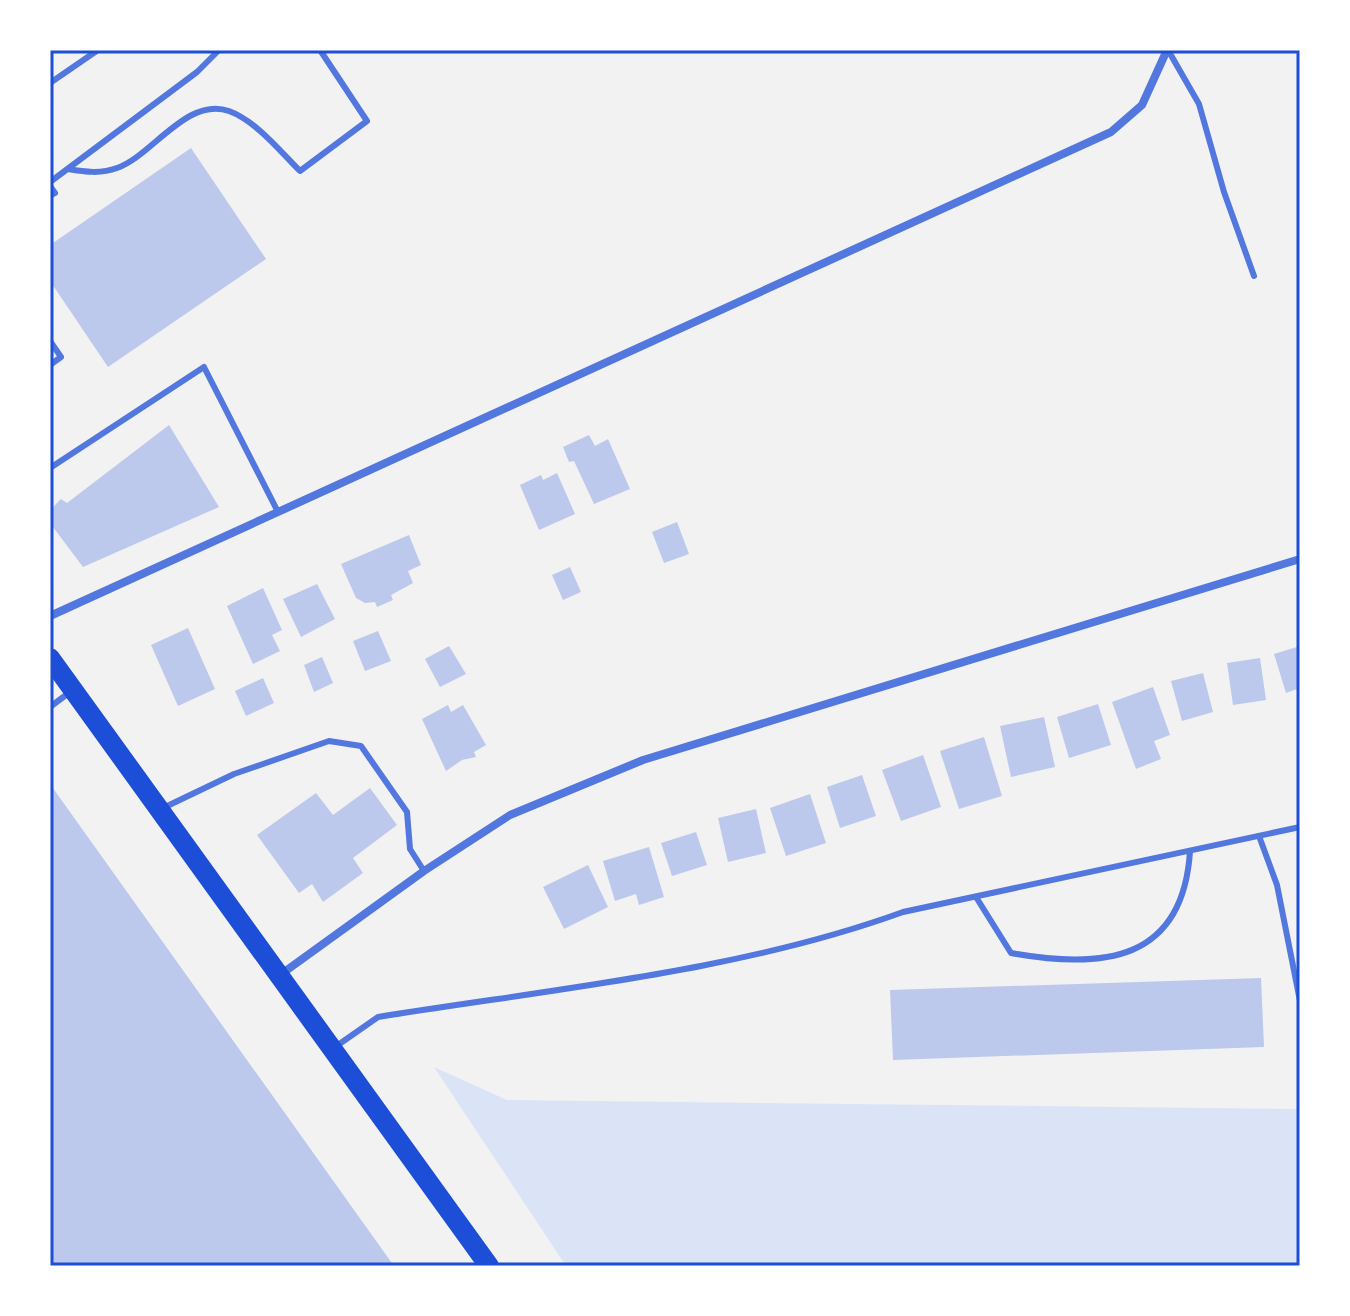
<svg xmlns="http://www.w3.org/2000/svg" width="1350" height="1316" font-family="Arial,sans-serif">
	<rect width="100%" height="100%" fill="#f2f2f2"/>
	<path fill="#dbe4f7" d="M434,1067L507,1100L1300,1109V1266H566Z"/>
	<path fill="#bdc9ec" d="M191,148L266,259L108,367L50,281V245Z
		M169,425L219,507L83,567L50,523V510L61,499L67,503Z
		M589,435L595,446L608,439L630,489L594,504L574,461L569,462L563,447Z
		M557,473L575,514L539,530L520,485L541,475L543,480Z
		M677,522L689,554L664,563L652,532Z
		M409,535L421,565L408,571L413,583L391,595L393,600L377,607L375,602L365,603L356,598L341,564Z
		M570,567L581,592L563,600L552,575Z
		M317,584L335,619L301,637L283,599Z
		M263,588L282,630L272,635L280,651L253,664L227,606Z
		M188,628L215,689L178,706L151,645Z
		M378,631L391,661L365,671L353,641Z
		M449,646L466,674L440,687L425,659Z
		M1300,646V688L1286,693L1274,654Z
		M322,657L333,683L314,692L304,665Z
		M1260,658L1266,700L1233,705L1227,663Z
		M1203,673L1213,712L1182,721L1171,681Z
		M263,678L274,703L246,716L235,691Z
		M1153,687L1170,735L1154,741L1161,759L1136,769L1112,702Z
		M1098,704L1111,745L1069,758L1057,717Z
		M448,705L451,712L463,705L486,745L474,752L476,757L462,760L446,771L422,719Z
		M1044,717L1055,767L1011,777L1000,726Z
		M984,737L1002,796L959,809L940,751Z
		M923,755L941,807L901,821L882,770Z
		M862,775L876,816L840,828L827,787Z
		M50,784L394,1266H50Z
		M370,788L397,825L353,858L363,873L323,902L312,884L299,893L257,835L316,793L333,815Z
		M810,794L826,843L786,856L770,808Z
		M756,809L766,853L728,862L718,818Z
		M696,832L707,865L672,876L661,843Z
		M649,847L664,897L639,905L636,894L615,901L603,861Z
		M588,865L608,907L564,929L543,887Z
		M1261,978L1264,1047L893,1060L890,990Z"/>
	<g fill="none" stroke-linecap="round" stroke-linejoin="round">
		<path stroke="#5277de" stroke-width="6" d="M1168,50L1199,104L1224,192L1254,276
			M50,83L98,50
			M68,169C85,172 101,174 117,168C152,156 187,96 229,111C256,121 280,151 300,171L367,121L320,50
			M50,182L197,72L219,50
			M50,186L55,193L50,196
			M50,341L61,357L50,365
			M50,468L204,367L278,512
			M50,707L70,692
			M163,808L234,774L329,741L361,746L407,812L410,849L424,871
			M1259,836L1277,885L1300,1001
			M976,897L1011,953C1104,970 1183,961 1190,851
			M335,1047L378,1017C551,989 738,972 903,912L1300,827"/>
		<path stroke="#5277de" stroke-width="8" d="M50,616L1111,132L1142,105L1167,50
			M280,975L424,871L510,815L643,760L1300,559"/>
		<path stroke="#1d4ed8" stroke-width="20" d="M50,658L489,1266"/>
	</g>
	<rect width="1350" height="1316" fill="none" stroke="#ffffff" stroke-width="104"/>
	<rect x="52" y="52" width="1246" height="1212" fill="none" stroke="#1d4ed8" stroke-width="3"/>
</svg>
